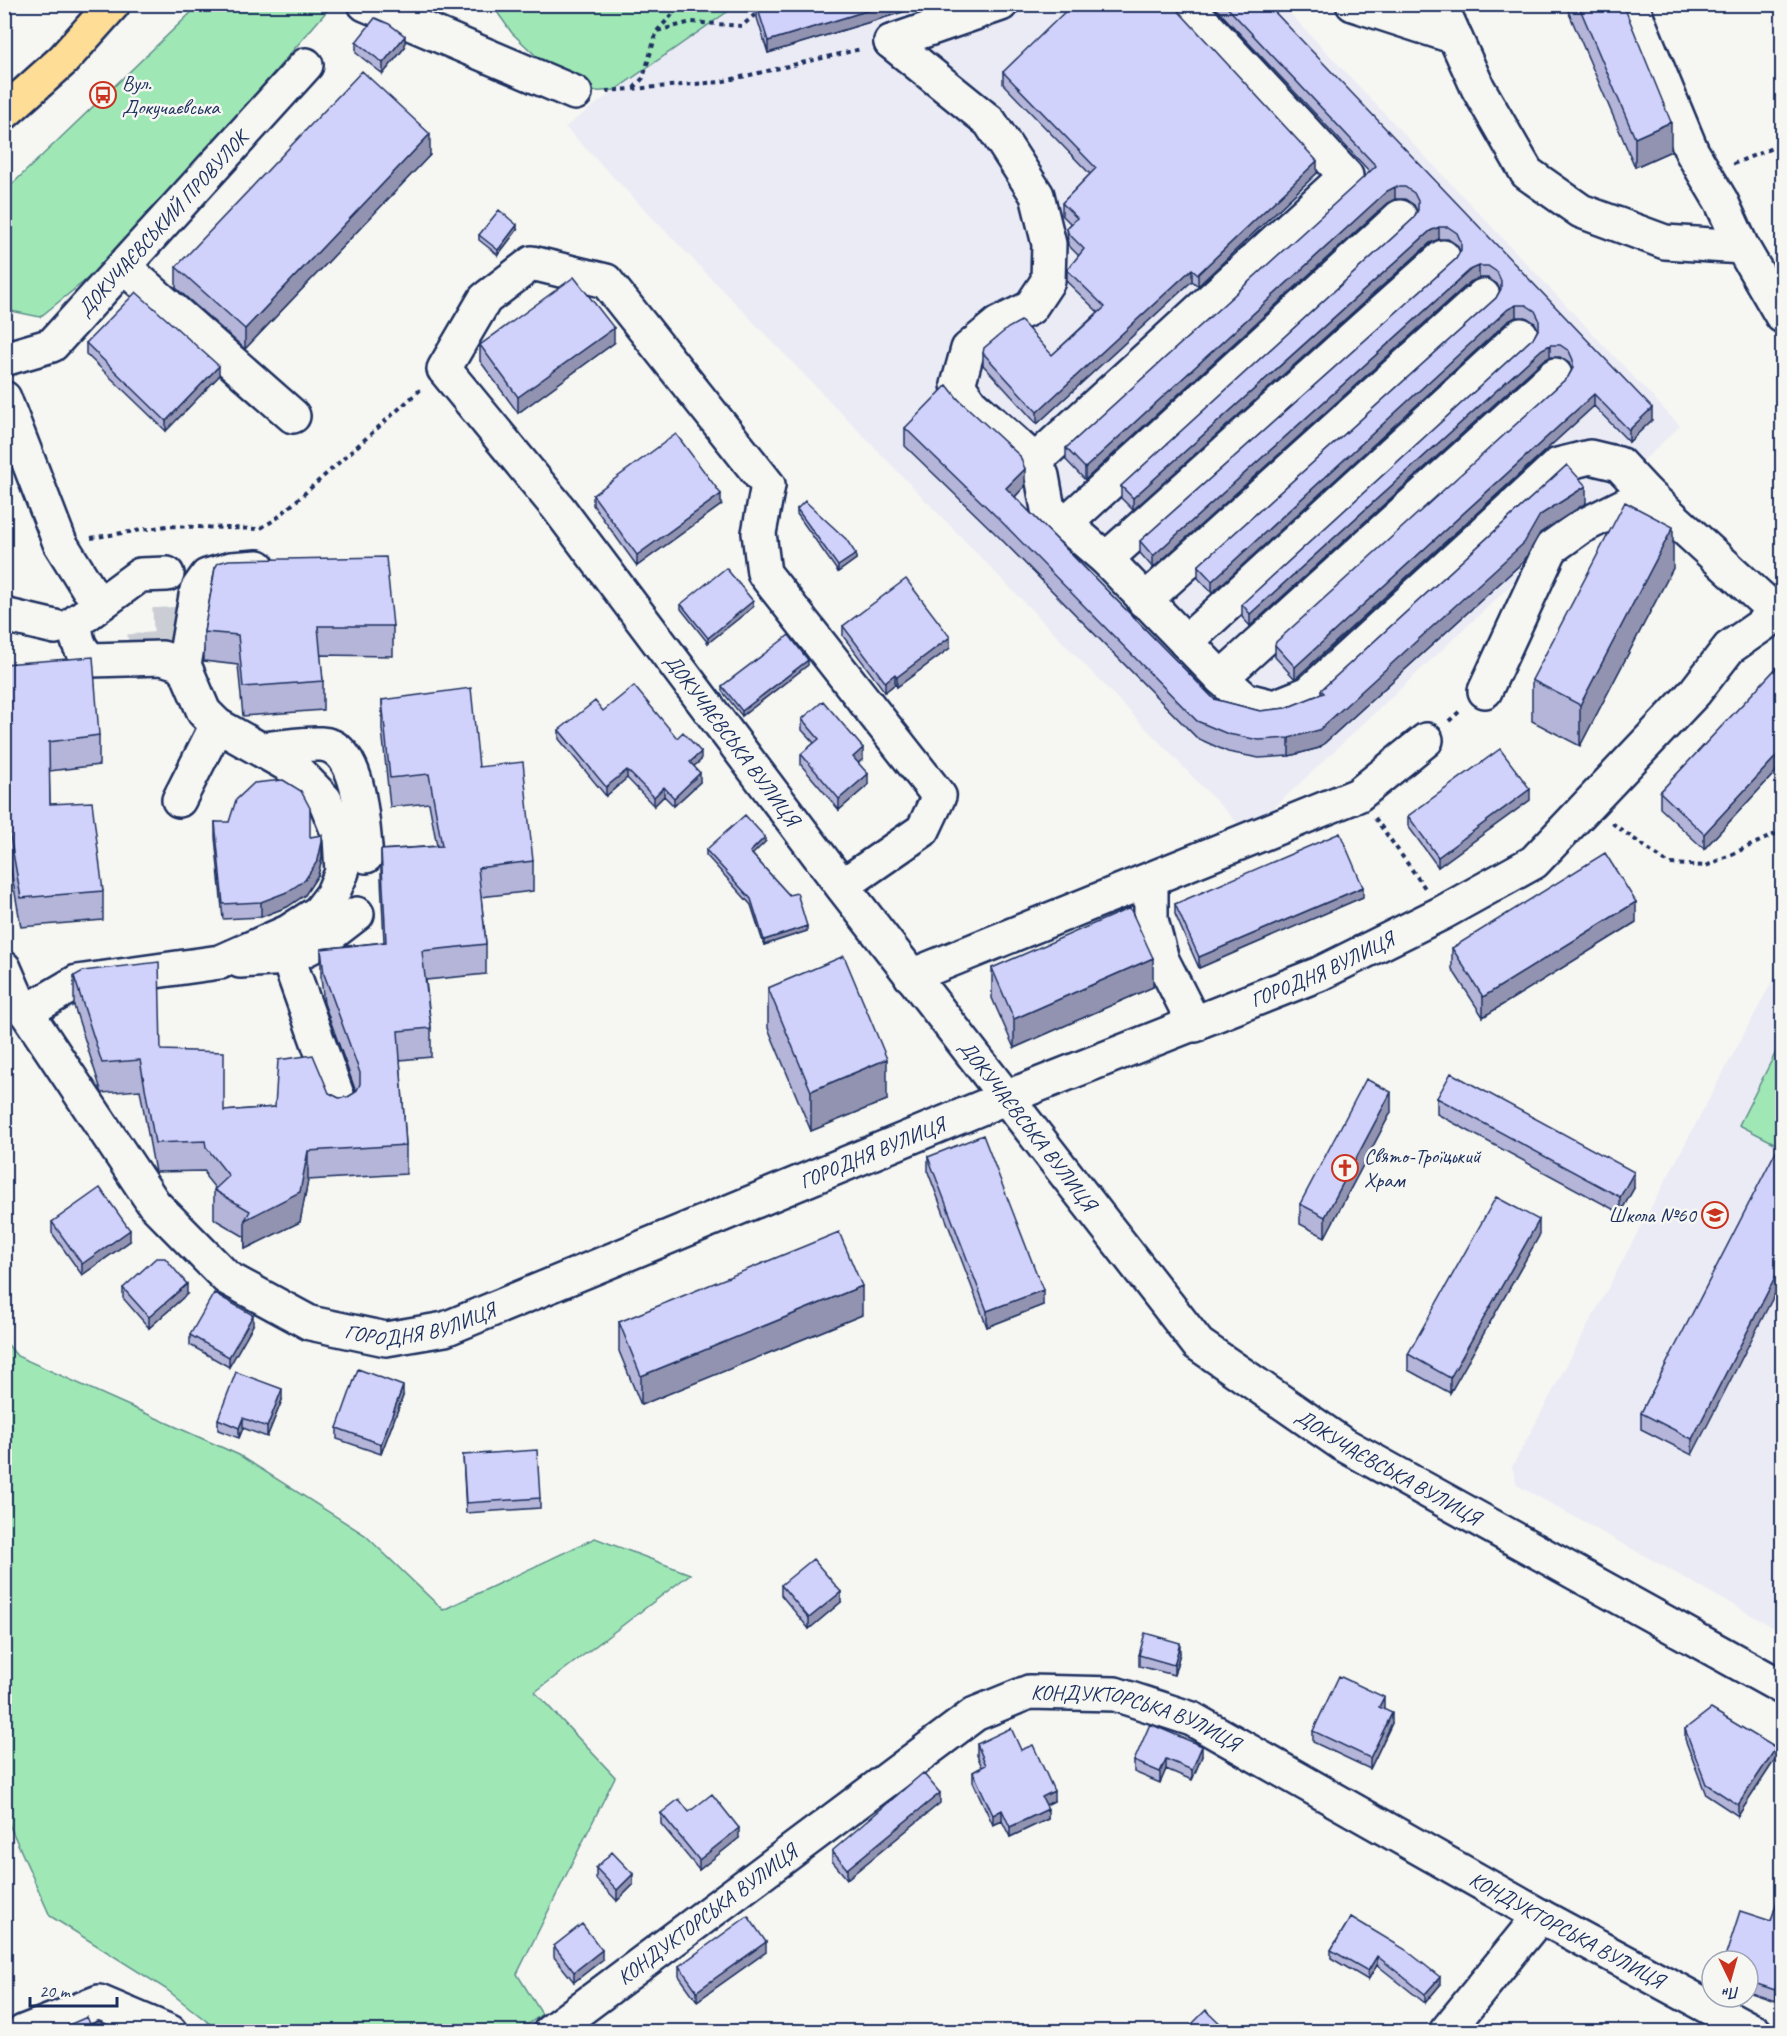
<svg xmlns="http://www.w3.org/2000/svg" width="1787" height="2036" font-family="Caveat,sans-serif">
	<rect width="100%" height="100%" fill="#f6f6f2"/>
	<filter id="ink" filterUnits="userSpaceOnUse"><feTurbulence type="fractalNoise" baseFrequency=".0167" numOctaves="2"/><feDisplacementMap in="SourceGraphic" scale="12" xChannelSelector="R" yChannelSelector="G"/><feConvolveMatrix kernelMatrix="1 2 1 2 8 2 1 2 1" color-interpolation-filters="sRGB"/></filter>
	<g filter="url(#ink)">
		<path fill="#ebebf5" d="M730,5H1282L1680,426L1247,833L565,127Z
			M1782,963V1632L1517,1485L1512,1467Z"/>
		<path fill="#9fe8b6" stroke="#5d8c8a" stroke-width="1.5" d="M199,5H332L118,254L40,317L6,310L4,192Z
			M492,5H737L615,90L575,93L512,33Z
			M1782,1040V1147L1739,1125Z
			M5,1341L17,1356L239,1455L365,1535L443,1610L595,1538L690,1574L535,1692L615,1777L517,1974L542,2014L519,2031H219L166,1989L50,1916L5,1815Z"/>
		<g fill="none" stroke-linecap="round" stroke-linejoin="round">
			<path stroke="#caced4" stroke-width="33" stroke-dasharray="33 16" stroke-linecap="butt" d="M129,651L171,647L167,574"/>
			<defs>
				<g id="minor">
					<path d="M365,4L575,93"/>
					<path d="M1353,4L1452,36"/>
					<path d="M1440,4L1478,88L1527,173L1581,211L1665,242L1742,247L1782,316"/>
					<path d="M1631,4L1692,152L1721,201L1742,247"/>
					<path d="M891,42L990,122L1037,195L1049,244L1048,281L1030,308L998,324L968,349L958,385L970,403L1035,461L1042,476L1048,509L1106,559L1221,678L1246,700L1274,707L1309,693L1558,465L1590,457L1619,464L1647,494L1777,613"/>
					<path d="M891,42L1001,4"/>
					<path d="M124,267L293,416"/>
					<path id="s1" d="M4,359L52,345L306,65"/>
					<path d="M4,398L60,543L88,588"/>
					<path d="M1035,461L1346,176L1186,4"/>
					<path d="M1066,523L1400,217"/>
					<path d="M1106,559L1443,257"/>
					<path d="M167,574L140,575L76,622C75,638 79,649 91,660L162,658L184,665"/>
					<path d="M1144,601L1483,296"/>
					<path d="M4,615L55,627"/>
					<path d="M1186,642L1521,335"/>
					<path d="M1221,678L1555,375"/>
					<path d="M1485,691L1551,548L1579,528L1647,494"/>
					<path d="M261,749C280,748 302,743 321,744C362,746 362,826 366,856"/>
					<path d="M179,800L217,725"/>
					<path d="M1151,881V920L1162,960L1195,1025"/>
					<path id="s2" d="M842,886L923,830L939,796L764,573L759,533L768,485L606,281L532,263L485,299L444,369L559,509L842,886L1198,1344L1341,1443L1782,1687"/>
					<path d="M288,958L322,941L357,914"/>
					<path d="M240,961L288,958L342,1109"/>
					<path id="s3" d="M4,968L17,998L154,1204L227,1278L310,1323L386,1339L445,1329L1005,1098L1319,974L1442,913L1534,862L1695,692L1729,648L1782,611"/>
					<path d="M911,976L1358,795L1426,740"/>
					<path d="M26,1012L77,982L220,962L288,932L319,912L332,895L342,872L340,837L325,800L295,769L217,725L204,712L184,665L197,590L207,576L231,569L258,567"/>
					<path d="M23,2032L99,2002L170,2032"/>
					<path id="s4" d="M550,2032L975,1714L1029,1692L1115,1694L1192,1719L1540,1916L1755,2032"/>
					<path d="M1446,2032L1540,1916"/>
				</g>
				<path id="major" d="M4,113L63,60L113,4"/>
			</defs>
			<use href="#minor" stroke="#1b2f5e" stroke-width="38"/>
			<use href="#major" stroke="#1b2f5e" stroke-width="38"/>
			<path stroke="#1b2f5e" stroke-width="4" stroke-dasharray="4.5 4.5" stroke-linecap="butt" d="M4,12L7,4
				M657,31L682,4
				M634,88L643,78L657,31L691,22L742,26L759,11
				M606,91L720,82L861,49
				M1733,164L1782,144
				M91,538L167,526L259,529L276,519L421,389
				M1449,721L1461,710
				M1375,818L1425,888
				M1612,823L1669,864L1706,866L1782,831"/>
			<use href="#minor" stroke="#f6f6f2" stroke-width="33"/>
			<use href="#major" stroke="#fedd96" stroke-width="33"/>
		</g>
		<path fill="#b4b5d8" stroke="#1b2f5e" stroke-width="1.5" d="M761,4H929L768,53L757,18V6Z
			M1212,4H1267L1652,420L1629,442L1594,406L1295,679L1275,657V645L1568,377L1572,369L1569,363L1560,357H1550L1542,361L1250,626L1242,617V604L1534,337L1538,329L1535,323L1526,317H1516L1508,321L1212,593L1198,578V566L1496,298L1500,290L1497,284L1488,278H1479L1470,282L1153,568L1140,553V541L1456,259L1460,251L1457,245L1448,239H1439L1430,243L1133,510L1121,498V486L1413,219L1417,211L1414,205L1405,199H1395L1387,203L1085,480L1066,460V448L1370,172Z
			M1565,4H1623L1671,151L1635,167Z
			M356,42L405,47L383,74L356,53Z
			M1003,72L1317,173L1198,286L1192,281L1037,424L983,365V353L1052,355L1098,312L1067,282V270L1079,256L1068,245L1067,228L1071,224L1062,215V203L1090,174L1003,84Z
			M430,155L245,349L176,288V267Z
			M517,230L498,255L479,240V235Z
			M86,343L219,376L166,431L86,354Z
			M614,343L518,413L480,361V345Z
			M958,399L1025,486L1015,497L1214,699L1260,711L1286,708L1321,694V690L1567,465L1586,503L1540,533L1524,561L1319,748L1289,756L1259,758L1228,752L1197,738L999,537L905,446V428Z
			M593,495L721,505L637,566L593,505Z
			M797,509L856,559L838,572L797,514Z
			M215,568L393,626V656L320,655L323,681V710L243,716L238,665L204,661V632Z
			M1673,568L1580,746L1532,721V680Z
			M681,604L753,607L708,643L681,609Z
			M843,626L950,648L897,687L895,684L885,692L843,636Z
			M1782,663V765L1704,849L1660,808V792Z
			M4,664L99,735V765L49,771L50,804L103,891V920L21,927L6,842H4Z
			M808,665L742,716L722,691V686Z
			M382,700L479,767L533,861V891L481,897L486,944V974L426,980L431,1028V1057L400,1060L406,1145V1174L308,1180L300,1222L245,1249V1237L214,1219V1190L215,1188L206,1177L205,1171L155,1172L140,1090L102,1093L74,1006V976L161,1050L224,1111L275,1107L329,1093L339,1098L348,1097L356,1092L324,1003L321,978V949L384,942L381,879V850L437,846L429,803L390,807L382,729Z
			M603,711L677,738L701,760L694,766L700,782L674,806L664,796L654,806L627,778L606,796L559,739V730Z
			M802,719L863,759L858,763L868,785L839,810L801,765V754L814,743L802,730Z
			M1530,800L1438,867L1408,826V816Z
			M215,822L310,837L322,858L318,875L305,895L287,907L261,917L223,919L215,837Z
			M765,842L752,854L789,895L807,931L764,945L751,905L706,855V850Z
			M1363,897L1199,968L1175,914V904Z
			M1636,922L1483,1017L1452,969V948Z
			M992,968L1153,987L1014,1048L992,998Z
			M768,988L887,1100L811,1131L768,1028Z
			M1437,1098L1634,1188L1620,1213L1437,1114Z
			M1391,1112L1325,1237L1300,1224V1204Z
			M1782,1149L1692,1455L1641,1429V1413Z
			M928,1157L1043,1305L987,1327L928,1172Z
			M52,1222L130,1241L82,1275L52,1233Z
			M1539,1236L1450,1393L1408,1370V1354Z
			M123,1288L187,1294L149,1328L123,1298Z
			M862,1315L641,1405L619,1351V1322Z
			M253,1325L229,1367L190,1345V1335Z
			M403,1396L381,1454L337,1439V1428Z
			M282,1400L267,1437L243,1428L239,1438L218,1430V1419Z
			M463,1455L540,1498V1508L466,1513Z
			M781,1585L841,1602L809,1629L781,1595Z
			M1180,1653L1174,1675L1139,1666V1655Z
			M1384,1708L1383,1709L1392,1723L1370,1769L1313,1742V1731Z
			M1685,1729L1776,1758L1738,1816L1706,1795L1685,1739Z
			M977,1744L1021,1750L1054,1801L1046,1805L1048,1819L1010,1837L1002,1821L993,1825L973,1782V1772L982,1767L977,1755Z
			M1202,1756L1192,1780L1166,1769L1160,1783L1134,1772V1761Z
			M940,1803L847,1879L832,1861V1851Z
			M689,1812L739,1838L699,1870L661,1824V1813Z
			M596,1868L633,1885L617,1901L596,1879Z
			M1782,1886L1775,2001L1748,1992V1961L1771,1921Z
			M1351,1917L1440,1985L1425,2003L1377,1965L1368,1980L1331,1958V1950Z
			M554,1946L602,1960L574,1982L554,1957Z
			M766,1952L697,2001L679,1976V1966Z"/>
		<path fill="#9293b0" stroke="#1b2f5e" stroke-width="1.5" d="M889,4H929L768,53V41Z
			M405,36V47L383,74V63Z
			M1671,122V151L1635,167V138Z
			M430,134V155L245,349V329Z
			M1317,161V173L1198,286V274Z
			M1395,187V199L1387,203L1085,480V468L1387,191Z
			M517,225V230L498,255V250Z
			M1439,227V239L1430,243L1133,510V498L1430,231Z
			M1479,266V278L1470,282L1153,568V556L1470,270Z
			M1192,269V281L1037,424V412Z
			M1516,305V317L1508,321L1212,593V581L1508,309Z
			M614,328V343L518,413V397Z
			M1550,345V357L1542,361L1250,626V614L1542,349Z
			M219,366V376L166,431V421Z
			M1594,394V406L1295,679V667Z
			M1652,408V420L1629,442V430Z
			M1025,469V486L1006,506V488Z
			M1586,486V503L1540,533L1524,561L1319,748L1289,756V738L1540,515Z
			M721,494V505L637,566V555Z
			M1673,527V568L1580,746V705Z
			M856,554V559L838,572V566Z
			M753,601V607L708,643V638Z
			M950,637V648L897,687V677Z
			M808,660V665L742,716V711Z
			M895,674V684L885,692V682Z
			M863,748V759L853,767V757Z
			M1782,750V765L1704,849V834Z
			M701,752V760L690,770V762Z
			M627,770V778L606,796V787Z
			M700,773V782L674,806V798Z
			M868,774V785L839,810V799Z
			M664,787V796L654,806V797Z
			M1530,789V800L1438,867V857Z
			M765,837V842L750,857V852Z
			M322,842V858L318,875L305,895L287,907L261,917V902Z
			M1363,887V897L1199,968V957Z
			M1636,902V922L1483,1017V997Z
			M807,926V931L764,945V940Z
			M1153,958V987L1014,1048V1019Z
			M887,1059V1100L811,1131V1091Z
			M1391,1092V1112L1325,1237V1217Z
			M308,1151V1180L300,1222L245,1249V1220Z
			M1634,1172V1188L1620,1213V1197Z
			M1539,1220V1236L1450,1393V1378Z
			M130,1230V1241L82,1275V1264Z
			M1782,1264V1280L1692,1455V1439Z
			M187,1284V1294L149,1328V1317Z
			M862,1286V1315L641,1405V1376Z
			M1043,1290V1305L987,1327V1311Z
			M253,1315V1325L229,1367V1357Z
			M403,1386V1396L381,1454V1444Z
			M282,1389V1400L267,1437V1427Z
			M243,1418V1428L239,1438V1428Z
			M841,1592V1602L809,1629V1618Z
			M1180,1643V1653L1174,1675V1665Z
			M1384,1697V1708L1379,1717V1707Z
			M1392,1713V1723L1370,1769V1758Z
			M1202,1746V1756L1192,1780V1770Z
			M1776,1748V1758L1738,1816V1805Z
			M1166,1759V1769L1160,1783V1772Z
			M1054,1791V1801L1042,1807V1797Z
			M940,1793V1803L847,1879V1869Z
			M1048,1809V1819L1010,1837V1827Z
			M1002,1810V1821L993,1825V1815Z
			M739,1828V1838L699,1870V1860Z
			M633,1874V1885L617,1901V1890Z
			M766,1942V1952L697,2001V1991Z
			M602,1950V1960L574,1982V1972Z
			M1377,1956V1965L1368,1980V1971Z
			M1782,1969V1979L1775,2001V1990Z
			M1440,1977V1985L1425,2003V1994Z"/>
		<path fill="#d1d2fb" stroke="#1b2f5e" stroke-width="1.5" d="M761,4H889L768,41L757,6Z
			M1073,4H1172L1317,161L1198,274L1192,269L1037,412L983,353L984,348L1008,328L1021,321L1052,355L1105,307L1067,270L1084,249L1068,233L1067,228L1077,218L1062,203L1096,168L1003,72Z
			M1224,4H1267L1652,408L1629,430L1594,394L1295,667L1275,645L1276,642L1568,377L1573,368V360L1569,351L1560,345H1550L1542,349L1250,614L1242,604L1534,337L1539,328V319L1535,311L1526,305H1516L1508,309L1212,581L1198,566L1496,298L1501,289V281L1497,272L1488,266H1479L1470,270L1153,556L1140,541L1456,259L1461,250V242L1457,233L1448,227H1439L1430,231L1133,498L1121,486L1413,219L1418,210V201L1414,193L1405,187H1395L1387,191L1085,468L1066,448L1376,166Z
			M1578,4H1623L1671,122L1635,138Z
			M375,18L389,24L405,36L383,63L356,42Z
			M362,71L430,134L245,329L176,267Z
			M499,210L517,225L498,250L479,235Z
			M574,277L614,328L518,397L480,345Z
			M136,292L219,366L166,421L86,343Z
			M947,385L958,399L1020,456L1025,469L1006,488L1214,699L1260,711L1286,708L1324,693L1321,690L1567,465L1586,486L1540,515L1524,543L1319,730L1289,738L1259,740L1228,734L1197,721L999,519L905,428Z
			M676,434L721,494L637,555L593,495Z
			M805,501L846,539L856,554L838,566L797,509Z
			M1625,502L1673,527L1580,705L1532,680Z
			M386,557L393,626H318L323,681L243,687L238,635L204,632L215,568L218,563L229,560Z
			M726,568L753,601L708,638L681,604Z
			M906,579L950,637L897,677L895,674L885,682L843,626Z
			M789,635L808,660L742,711L722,686Z
			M93,657L99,735L49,742L50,804L92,802L103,891L21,898L6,813H4V740H6L4,722V664Z
			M1782,662V750L1704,834L1660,792Z
			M634,686L677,738L683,732L701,752L690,762L700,773L674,798L664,787L654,797L627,770L606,787L559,730L595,701L603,711Z
			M471,688L479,767L523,762L533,861L478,868L486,944L422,951L431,1028L398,1031L406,1145L308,1151L300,1192L245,1220L250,1211L214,1190L229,1176L206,1147L205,1141L155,1143L140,1060L102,1063L74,976L83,971L159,962L161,1050L224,1052V1111L275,1107L278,1060L313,1055L329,1093L339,1098L348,1097L356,1092L360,1084V1073L324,974L321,949L386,942L381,850L442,846L429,774L390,778L382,700Z
			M823,701L863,748L853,757L868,774L839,799L801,754L819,739L802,719Z
			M1500,749L1530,789L1438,857L1408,816Z
			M283,780L301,791L310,808V837L322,835V842L318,860L305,880L287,892L261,902L223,904L215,822H229L236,800L254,783Z
			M745,815L765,837L750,852L789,895L797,893L807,926L764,940L751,899L706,850Z
			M1340,833L1363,887L1199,957L1175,904Z
			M1605,853L1636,902L1483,997L1452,948Z
			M1130,908L1153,958L1014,1019L992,968Z
			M844,956L887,1059L811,1091L768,988Z
			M1451,1073L1634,1172L1620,1197L1437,1098Z
			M1366,1079L1391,1092L1325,1217L1300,1204Z
			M983,1135L1043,1290L987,1311L928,1157Z
			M1778,1147L1782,1149V1264L1692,1439L1641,1413Z
			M100,1188L130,1230L82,1264L52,1222Z
			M1496,1197L1539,1220L1450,1378L1408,1354Z
			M839,1232L862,1286L641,1376L619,1322Z
			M156,1258H165L187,1284L149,1317L123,1288Z
			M214,1293L253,1315L229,1357L190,1335Z
			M358,1369L403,1386L381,1444L337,1428Z
			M236,1372L282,1389L267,1427L243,1418L239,1428L218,1419Z
			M537,1450L540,1498L466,1503L463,1455Z
			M813,1559L841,1592L809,1618L781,1585Z
			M1145,1633L1180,1643L1174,1665L1139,1655Z
			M1339,1676L1384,1697L1379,1707L1392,1713L1370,1758L1313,1731Z
			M1711,1709L1776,1748L1738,1805L1706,1784L1685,1729Z
			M1150,1724L1202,1746L1192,1770L1166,1759L1160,1772L1134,1761Z
			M1011,1728L1021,1750L1033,1745L1054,1791L1042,1797L1048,1809L1010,1827L1002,1810L993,1815L973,1772L986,1765L977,1744Z
			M923,1773L940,1793L847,1869L832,1851Z
			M712,1794L739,1828L699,1860L661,1813L679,1799L689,1812Z
			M612,1852L633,1874L617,1890L596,1868Z
			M1782,1886V1969L1775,1990L1748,1981V1961H1724L1740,1911L1771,1921Z
			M748,1916L766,1942L697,1991L679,1966Z
			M1351,1917L1406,1950L1440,1977L1425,1994L1377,1956L1368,1971L1331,1950Z
			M582,1924L602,1950L574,1972L554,1946Z
			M1206,2010L1228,2031H1185Z
			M87,2017L93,2031H55Z
			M1701,2027L1713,2031H1699Z"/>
	</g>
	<defs>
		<symbol id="bus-ring" viewBox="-11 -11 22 22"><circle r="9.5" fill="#f6f6f2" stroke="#c8321e" stroke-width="1.5"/><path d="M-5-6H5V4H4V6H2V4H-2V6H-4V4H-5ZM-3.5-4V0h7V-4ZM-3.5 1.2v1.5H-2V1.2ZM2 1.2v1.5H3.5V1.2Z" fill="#c8321e"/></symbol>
		<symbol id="church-ring" viewBox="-11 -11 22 22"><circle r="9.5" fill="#f6f6f2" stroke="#c8321e" stroke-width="1.5"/><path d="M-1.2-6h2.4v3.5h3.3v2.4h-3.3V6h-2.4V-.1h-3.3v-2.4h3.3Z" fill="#c8321e"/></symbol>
		<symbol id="school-ring" viewBox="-11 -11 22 22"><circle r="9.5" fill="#f6f6f2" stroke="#c8321e" stroke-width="1.5"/><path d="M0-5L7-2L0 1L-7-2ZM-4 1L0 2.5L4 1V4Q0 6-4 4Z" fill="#c8321e"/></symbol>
	</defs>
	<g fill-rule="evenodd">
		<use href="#bus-ring" x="88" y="80" width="30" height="30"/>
		<use href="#church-ring" x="1330" y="1153" width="30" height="30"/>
		<use href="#school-ring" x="1700" y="1200" width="30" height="30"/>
	</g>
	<g text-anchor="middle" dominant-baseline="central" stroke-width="5" stroke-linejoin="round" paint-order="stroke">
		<g font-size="21" fill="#1b2f5e" stroke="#f6f6f2" text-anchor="start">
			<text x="122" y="83">Вул.<tspan x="122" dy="24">Докучаєвська</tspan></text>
			<text x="1364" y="1156">Свято-Троїцький<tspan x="1364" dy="24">Храм</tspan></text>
			<text x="1696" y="1215" text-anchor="end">Школа №60</text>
		</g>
		<g font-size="21" fill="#1b2f5e" stroke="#f6f6f2">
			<text stroke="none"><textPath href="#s1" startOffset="214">ДОКУЧАЄВСЬКИЙ ПРОВУЛОК</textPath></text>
			<text stroke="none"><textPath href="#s2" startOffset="1455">ДОКУЧАЄВСЬКА ВУЛИЦЯ</textPath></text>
			<text stroke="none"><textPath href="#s3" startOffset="1564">ГОРОДНЯ ВУЛИЦЯ</textPath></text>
			<text stroke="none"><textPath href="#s2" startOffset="1941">ДОКУЧАЄВСЬКА ВУЛИЦЯ</textPath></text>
			<text stroke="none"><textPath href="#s3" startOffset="1078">ГОРОДНЯ ВУЛИЦЯ</textPath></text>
			<text stroke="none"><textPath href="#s3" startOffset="592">ГОРОДНЯ ВУЛИЦЯ</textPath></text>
			<text stroke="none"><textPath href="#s2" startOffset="2445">ДОКУЧАЄВСЬКА ВУЛИЦЯ</textPath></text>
			<text stroke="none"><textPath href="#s4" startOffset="700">КОНДУКТОРСЬКА ВУЛИЦЯ</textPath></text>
			<text stroke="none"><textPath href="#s4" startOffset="196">КОНДУКТОРСЬКА ВУЛИЦЯ</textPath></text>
			<text stroke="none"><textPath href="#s4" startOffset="1186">КОНДУКТОРСЬКА ВУЛИЦЯ</textPath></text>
		</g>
	</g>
	<rect width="1787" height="2036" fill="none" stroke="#f6f6f2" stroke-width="24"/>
	<rect x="12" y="12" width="1763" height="2012" fill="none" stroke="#1b2f5e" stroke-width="2" filter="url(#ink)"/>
	<g transform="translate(1730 1979) rotate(175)"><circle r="28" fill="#f6f6f2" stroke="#9ea6b7" stroke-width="1.5"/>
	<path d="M0-4.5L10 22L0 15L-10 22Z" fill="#c8321e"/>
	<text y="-9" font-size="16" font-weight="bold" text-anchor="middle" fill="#1b2f5e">Пн</text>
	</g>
	<path d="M30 1997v9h87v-9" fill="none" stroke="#1b2f5e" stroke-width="3"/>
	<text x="39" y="1997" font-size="18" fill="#1b2f5e" stroke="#f6f6f2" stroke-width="4.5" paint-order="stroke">20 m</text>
</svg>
